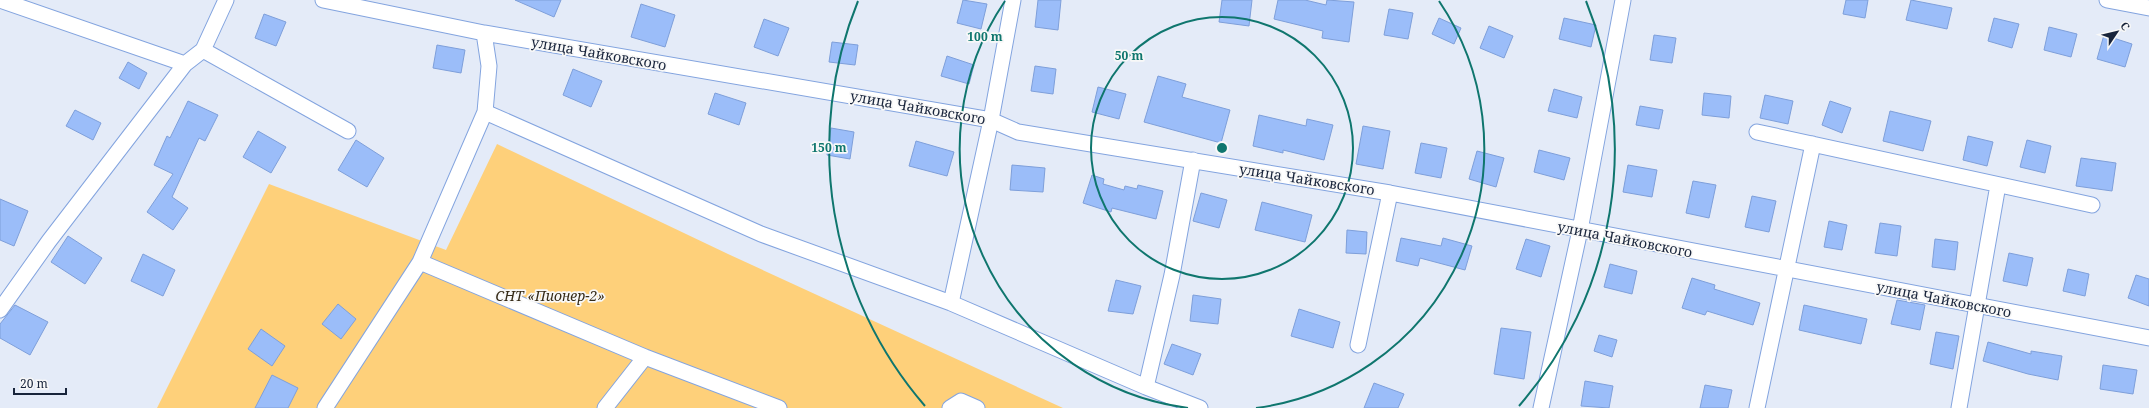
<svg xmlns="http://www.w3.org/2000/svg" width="2149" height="408" font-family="'Noto Serif',serif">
	<rect width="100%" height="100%" fill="#e4ebf8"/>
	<path fill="#fed07a" d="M497,144L728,254L1063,408H157L269,184L446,250Z"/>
	<path fill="#9bbdf9" stroke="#7e9fda" d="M515,0H561L554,17Z
		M963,0L987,4L981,29L957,23Z
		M1038,0H1061L1058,30L1035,27Z
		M1222,0H1252L1249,26L1219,22Z
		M1278,0H1305L1326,5L1327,0L1354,2L1349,42L1322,38L1323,31L1274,19Z
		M1846,0H1868L1865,18L1843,14Z
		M1911,0L1952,8L1947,29L1906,20Z
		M641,4L675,15L665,47L631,37Z
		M1389,9L1413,13L1408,39L1384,35Z
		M264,14L286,22L276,46L255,38Z
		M1439,18L1461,28L1454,44L1432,34Z
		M1564,18L1596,25L1591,47L1559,39Z
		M1994,18L2019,24L2012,48L1988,41Z
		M764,19L789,28L778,56L754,47Z
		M1489,26L1513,36L1504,58L1480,48Z
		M2049,27L2077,34L2071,57L2044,50Z
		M1654,35L1676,38L1672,63L1650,60Z
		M2104,35L2132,44L2125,67L2097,59Z
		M832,42L858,45L855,65L829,62Z
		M437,45L465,50L461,73L433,68Z
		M947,56L974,65L969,84L941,76Z
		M128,62L147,73L139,89L119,78Z
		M1035,66L1056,69L1053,94L1031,91Z
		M573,69L602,81L591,107L563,95Z
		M1158,76L1186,84L1182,97L1230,110L1221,143L1144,122Z
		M1098,87L1126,94L1119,119L1092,112Z
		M1554,89L1582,97L1577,118L1548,111Z
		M715,93L746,103L739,125L708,114Z
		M1704,93L1731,96L1729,118L1702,115Z
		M1765,95L1793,101L1788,124L1760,118Z
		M188,101L218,115L205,141L199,138L172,197L188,208L173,230L147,212L173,174L154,165L167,136L170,138Z
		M1830,101L1851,108L1842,133L1822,125Z
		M1640,106L1663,110L1659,129L1636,125Z
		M75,110L101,123L93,140L66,126Z
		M1890,111L1931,121L1923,151L1883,141Z
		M1259,115L1306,126L1307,119L1333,125L1324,160L1283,150V153L1253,146Z
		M1363,126L1390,131L1383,169L1356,164Z
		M831,128L854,132L850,159L827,155Z
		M258,131L286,147L271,173L243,157Z
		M1968,136L1993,142L1987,166L1963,160Z
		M356,140L384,158L367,187L338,170Z
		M2027,140L2051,146L2045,173L2020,167Z
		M916,141L954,152L947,176L909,166Z
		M1421,143L1447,148L1441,178L1415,173Z
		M1539,150L1570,158L1564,180L1534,172Z
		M1477,151L1504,158L1496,187L1469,179Z
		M2081,158L2116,163L2112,191L2076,186Z
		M1012,165L1045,168L1043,192L1010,190Z
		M1628,165L1657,170L1652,197L1623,192Z
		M1092,175L1104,179L1103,184L1124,190L1125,186L1137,189L1138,185L1163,191L1156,219L1112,208L1111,212L1083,203Z
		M1693,181L1716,185L1709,218L1686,213Z
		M1201,193L1227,200L1219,228L1193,221Z
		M1752,196L1776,201L1769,232L1745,227Z
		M0,199L28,211L14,246L0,240Z
		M1262,202L1312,215L1305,242L1255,230Z
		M1829,221L1847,225L1842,250L1824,247Z
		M1880,223L1901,226L1897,256L1875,253Z
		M1347,230L1367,232L1366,254L1346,253Z
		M68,236L102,258L85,284L51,262Z
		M1401,238L1441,246L1443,238L1472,246L1465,270L1420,258L1418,266L1396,261Z
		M1526,239L1550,246L1541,277L1516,269Z
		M1935,239L1958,242L1955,270L1932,267Z
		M2009,253L2033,258L2027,286L2003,281Z
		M143,254L175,270L163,296L131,281Z
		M1610,264L1637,271L1632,294L1604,287Z
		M2068,269L2089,274L2085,296L2063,291Z
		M2136,275L2149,279V306L2128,298Z
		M1692,278L1715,285L1714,289L1760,303L1753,325L1707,311L1705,315L1682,308Z
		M1116,280L1141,286L1133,314L1108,311Z
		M1193,295L1221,299L1218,324L1190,321Z
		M1897,300L1925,305L1920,330L1891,324Z
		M338,304L356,319L341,339L322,324Z
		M15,305L48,322L30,355L0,338V324Z
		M1804,305L1867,319L1861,344L1799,330Z
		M1299,309L1340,322L1333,348L1291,336Z
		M1501,328L1531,332L1524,379L1494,374Z
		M261,329L285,346L272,366L248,349Z
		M1936,332L1959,336L1953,369L1930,364Z
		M1599,335L1617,340L1612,357L1594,351Z
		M1988,342L2031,354V351L2062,356L2058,380L2028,374L1983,361Z
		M1172,344L1201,354L1193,375L1164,364Z
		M2103,365L2137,370L2133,394L2100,389Z
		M272,375L298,388L288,408H255Z
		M1585,381L1613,386L1609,408L1581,406Z
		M1374,383L1404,394L1398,408H1364Z
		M1705,385L1732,390L1728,408H1700Z"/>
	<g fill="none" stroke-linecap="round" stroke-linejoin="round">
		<defs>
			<path id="street" d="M0,0L185,64
				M323,0L484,33L991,120L1018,132L1390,193L2149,338
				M2107,0L2149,8
				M203,50L348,131
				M485,112L761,234L951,303L1146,387L1200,408
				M1757,132L2092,205
				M420,262L645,357
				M951,303L991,120L1013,0
				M0,310L49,241L185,64L203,50L226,0
				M1358,345L1390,193
				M1146,387L1172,275L1193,160
				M325,408L420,262L485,112L489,66L484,33
				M605,408L645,357L779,408
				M950,408L961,401L977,408
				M1541,408L1580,230L1623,0
				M1757,408L1813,144
				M1959,408L1998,185"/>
		</defs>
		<use href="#street" stroke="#83a4df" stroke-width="17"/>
		<use href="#street" stroke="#fff" stroke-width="15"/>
	</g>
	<g fill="none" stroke="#0f766e" stroke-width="2">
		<circle cx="1222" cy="148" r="131"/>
		<path d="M1188 408A262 262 0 0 1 1005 1M1439 1A262 262 0 0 1 1256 408"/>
		<path d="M925 406A393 393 0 0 1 858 1M1586 1A393 393 0 0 1 1519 406"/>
	</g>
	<g text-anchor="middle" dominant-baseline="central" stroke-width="3.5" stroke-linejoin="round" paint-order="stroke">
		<g font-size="14" fill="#18243b" stroke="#f8f8f8">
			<text transform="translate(599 53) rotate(10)">улица Чайковского</text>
			<text transform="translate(918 107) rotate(10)">улица Чайковского</text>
			<text transform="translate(1307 179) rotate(9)">улица Чайковского</text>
			<text transform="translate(1625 239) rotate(11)">улица Чайковского</text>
			<text transform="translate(1944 299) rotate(11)">улица Чайковского</text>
		</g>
		<g font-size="14" font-style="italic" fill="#362b17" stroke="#f8f8f8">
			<text x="550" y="295">СНТ «Пионер-2»</text>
		</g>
	</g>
	<circle cx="1222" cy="148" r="6" fill="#0f766e" stroke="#f8f8f8" stroke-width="2"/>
	<g font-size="12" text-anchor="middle" font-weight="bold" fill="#0f766e" stroke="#f8f8f8" stroke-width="3.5" stroke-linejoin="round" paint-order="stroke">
		<text x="985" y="41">100 m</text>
		<text x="1129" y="60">50 m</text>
		<text x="829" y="152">150 m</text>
	</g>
	<g transform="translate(2117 32) rotate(55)" stroke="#f8f8f8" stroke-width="3" paint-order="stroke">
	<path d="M0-3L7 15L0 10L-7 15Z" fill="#18243b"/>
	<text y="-6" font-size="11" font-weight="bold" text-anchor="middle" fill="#18243b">С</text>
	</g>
	<path d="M14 388v6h52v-6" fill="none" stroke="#18243b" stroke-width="2"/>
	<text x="20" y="388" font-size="12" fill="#18243b" stroke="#f8f8f8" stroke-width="3" paint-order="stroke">20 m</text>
</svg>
